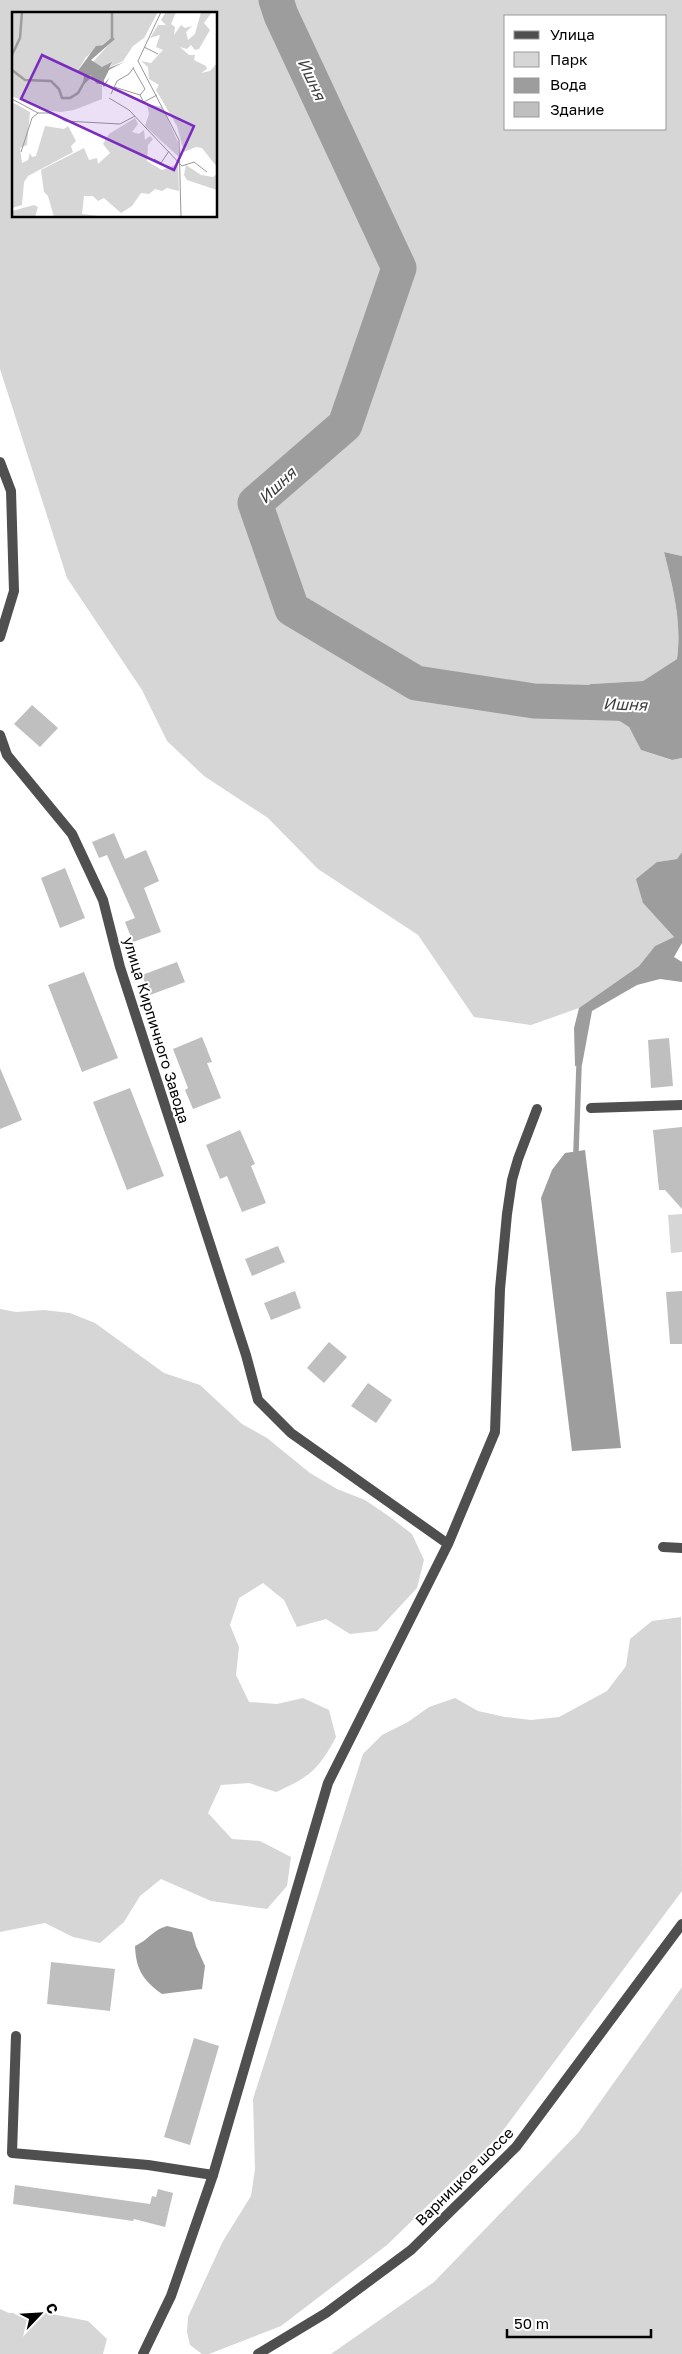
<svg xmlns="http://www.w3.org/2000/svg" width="682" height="2354" font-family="'Golos Text',sans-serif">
	<rect width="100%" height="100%" fill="#fff"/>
	<path fill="#d6d6d6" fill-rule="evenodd" d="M0,0H682V556L664,552C673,588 682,622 677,659L643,681L591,684L580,688L553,686L534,701L552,707L572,697L596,706L629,727L641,750L671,760L682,758V852L677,859L657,862L643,903L674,937L655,946L639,966L579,1008L531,1025L474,1017L418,935L318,869L268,818L204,776L167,741L142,690L67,578L0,369ZM14,14H216V216H14ZM506,16H666V129H506Z
		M682,1214V1252L671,1253L668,1215Z
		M0,1309L16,1312L44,1310L70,1313L95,1323L164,1373L200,1385L242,1424L267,1438L310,1473L337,1489L365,1500L390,1517L412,1534L424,1560L417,1588L377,1631L350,1634L326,1619L297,1627L284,1600L263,1583L239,1598L230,1625L239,1647L236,1675L249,1702L277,1704L303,1698L329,1710L336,1737C319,1769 310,1777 276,1792L249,1783L221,1785L208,1813L232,1839L260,1841L291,1857L287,1886L267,1909L211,1901L161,1879L140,1896L124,1922L100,1943L73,1937L45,1923L0,1932Z
		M681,1617L682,1891L498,2137L387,2245L281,2326L209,2354H202L190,2345L187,2332L188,2317L223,2241L251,2196L255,2169L253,2099L363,1754L382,1735L408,1722L429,1707L455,1698L478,1711L505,1717L531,1720L559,1717L607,1691L626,1666L630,1639L652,1621Z
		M682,1987V2354H331L434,2282L578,2133Z
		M0,2309L9,2313L36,2311L88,2321L107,2339L103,2354H0Z"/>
	<path fill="#9d9d9d" d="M664,552L682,556V758L672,760L641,750L629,727L596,706L572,697L552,707L534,701L553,686L580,688L591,684L643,681L677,659C682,622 673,588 664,552Z
		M682,852V943L674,957L682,962V982L660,979L637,985L592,1011L582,1065L575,1066L574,1028L579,1008L639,966L655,946L674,937L643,903L636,879L657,862L677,859Z
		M585,1150L621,1448L572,1451L541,1198L552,1170L565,1153Z
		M167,1926L192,1932L196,1946L205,1966L202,1989L162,1994C143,1980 136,1970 135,1946C150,1939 151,1931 167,1926Z"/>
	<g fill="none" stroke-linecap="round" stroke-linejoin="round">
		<path stroke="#9d9d9d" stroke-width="5.5" d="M576,1151L579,1066"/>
		<path stroke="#9d9d9d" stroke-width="35" d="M276,0L281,15L399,268L345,425L255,503L292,609L416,683L534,701L682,705"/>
	</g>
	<path fill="#bfbfbf" d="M32,705L58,728L40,747L14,724Z
		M114,833L125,859L146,850L159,881L144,888L161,932L133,942L125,922L135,918L107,855L99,858L92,842Z
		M65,868L85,918L60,928L41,878Z
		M177,962L185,982L150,995L142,975Z
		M84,972L118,1058L82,1072L48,985Z
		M202,1037L212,1062L207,1063L221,1098L193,1109L185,1090L188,1088L173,1049Z
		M669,1038L673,1086L651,1088L648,1040Z
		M0,1068L22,1120L0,1129Z
		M130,1088L164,1176L127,1190L93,1102Z
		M682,1127V1209L665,1190H659L653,1130Z
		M240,1130L255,1164L251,1166L266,1203L242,1212L227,1176L220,1179L206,1145Z
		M278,1246L285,1262L252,1276L245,1259Z
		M295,1291L301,1308L271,1320L264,1303Z
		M682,1291V1344H670L666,1292Z
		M329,1342L347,1357L324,1383L307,1368Z
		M368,1383L392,1400L376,1423L351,1406Z
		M51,1962L115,1969L110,2011L47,2004Z
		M194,2038L219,2046L190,2145L164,2137Z
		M15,2185L150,2204L152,2196L156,2197L158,2189L173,2193L165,2227L134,2219L133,2221L13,2204Z"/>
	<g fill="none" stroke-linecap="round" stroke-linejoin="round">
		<path stroke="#4f4f4f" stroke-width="10" d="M591,1108L682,1105
			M663,1547L682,1548
			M16,2036L12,2153L148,2165L213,2175"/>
		<path stroke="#4f4f4f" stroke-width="10" d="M0,462L11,491L14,591L0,637
			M0,735L7,755L72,834L103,900L120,967L246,1355L258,1400L291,1433L448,1544
			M143,2354L171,2296L213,2175L328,1783L448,1544L495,1432L500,1289L507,1214L512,1180L518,1159L537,1109"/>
		<path stroke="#4f4f4f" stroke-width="10" d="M258,2354L326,2313L411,2250L516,2147L682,1924"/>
	</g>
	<g text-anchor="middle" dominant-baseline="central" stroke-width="4" stroke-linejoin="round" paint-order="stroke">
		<g font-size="15" fill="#000" stroke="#fff">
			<text transform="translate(157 1030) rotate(73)">улица Кирпичного Завода</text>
			<text transform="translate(464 2176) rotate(-45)">Варницкое шоссе</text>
		</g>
		<g font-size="16" font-style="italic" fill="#3e3e3e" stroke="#fff">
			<text transform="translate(312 79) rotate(65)">Ишня</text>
			<text transform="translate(277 485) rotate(-43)">Ишня</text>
			<text transform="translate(625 704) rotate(2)">Ишня</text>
		</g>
	</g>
	<g transform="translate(12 12)">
		<rect width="205" height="205" fill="#fff"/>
		<path d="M0,0H146L132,26L121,34L111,49L96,56L101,51L93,56L80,51L101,28L99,26L74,45L65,60L72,63V71L79,65L76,60L90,71V87L62,98L49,100L31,98L0,84ZM154,0H164L159,12L163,15L162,23L169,13L173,16L180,14L174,20L176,28L183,22L189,0H200L192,11L198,18L187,37L183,38L179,33L175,37L168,35L177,43H183L182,48L194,54L195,57L189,61L198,59L205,51V155L190,136L184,135L172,140L165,114L144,78L147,73L137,67L136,55L129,49L139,51L151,38L144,35L148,23L138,26L146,13H154L149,8ZM0,90L18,100L15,133L8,136L10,151L16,148L18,141L20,145L24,144L33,114L52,117L56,114L64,129L59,134L61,140L16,164L12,170L10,193L0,196ZM135,92L150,95L166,130L167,145L133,114L137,102ZM123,106L126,112L120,120L127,122L132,118L133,128L138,124L141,127L136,133L135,149L150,158L166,152L167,179L155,176L150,179L143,177L137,182L129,181L120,194L109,201L92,186L86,189L81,184H72L70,202L96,205H42L36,184L32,180L29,158L72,136L77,148L85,146L86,152L98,141L91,132L97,122ZM174,153L189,163L201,165L205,162V178L175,168L172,163ZM22,193L26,195L23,205H0V199Z" fill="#d6d6d6"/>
		<path d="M100,25L103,27L79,48L90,55L100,50L97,56L112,50L97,58L92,68V72L98,65L92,75L96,82L90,72H85L76,60L79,66L71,73L72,63L65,60L84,34L93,33Z" fill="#9d9d9d"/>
		<path fill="none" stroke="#9d9d9d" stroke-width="2.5" d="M90,35L100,27V0M0,43L8,26L10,0M0,58L13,68L39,69L47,77L50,86H58L66,81L79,58"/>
		<path fill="none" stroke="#999" stroke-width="1" d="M149,0L126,49L167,128L169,205M132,35L146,42M121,56L133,77L128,83M102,75L128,83L131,89M99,82L105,69L117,62L122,55M97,86L117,98L170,154L182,150L195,160M0,87L26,101H41L53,109L108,112L123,104M130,91L145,83M9,140L20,106L26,101M142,147L149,151L157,139"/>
		<path fill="#7b2cbf" fill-opacity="0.15" stroke="#7b2cbf" stroke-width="2.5" d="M30,43L182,114L162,158L9,87Z"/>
		<rect width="205" height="205" fill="none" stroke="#000" stroke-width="2.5"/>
	</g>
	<rect x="504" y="15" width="162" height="115" fill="#ffffff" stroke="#999999"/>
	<rect x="514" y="31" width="25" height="8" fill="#4f4f4f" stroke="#999999"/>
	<text x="550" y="40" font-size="15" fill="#000000">Улица</text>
	<rect x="514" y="52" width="25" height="15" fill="#d6d6d6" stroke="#999999"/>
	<text x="550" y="65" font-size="15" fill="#000000">Парк</text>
	<rect x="514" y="78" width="25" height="15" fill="#9d9d9d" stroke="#999999"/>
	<text x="550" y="90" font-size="15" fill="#000000">Вода</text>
	<rect x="514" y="102" width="25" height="15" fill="#bfbfbf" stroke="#999999"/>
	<text x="550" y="115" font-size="15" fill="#000000">Здание</text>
	<g transform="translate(40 2314) rotate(65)" stroke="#ffffff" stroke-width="4" paint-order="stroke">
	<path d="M0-4L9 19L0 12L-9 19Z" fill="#000000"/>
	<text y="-8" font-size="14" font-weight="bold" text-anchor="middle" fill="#000000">С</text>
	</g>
	<path d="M507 2329v8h144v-8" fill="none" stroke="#000000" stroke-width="2.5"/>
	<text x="514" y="2329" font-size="15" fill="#000000" stroke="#ffffff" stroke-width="4" paint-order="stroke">50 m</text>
</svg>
